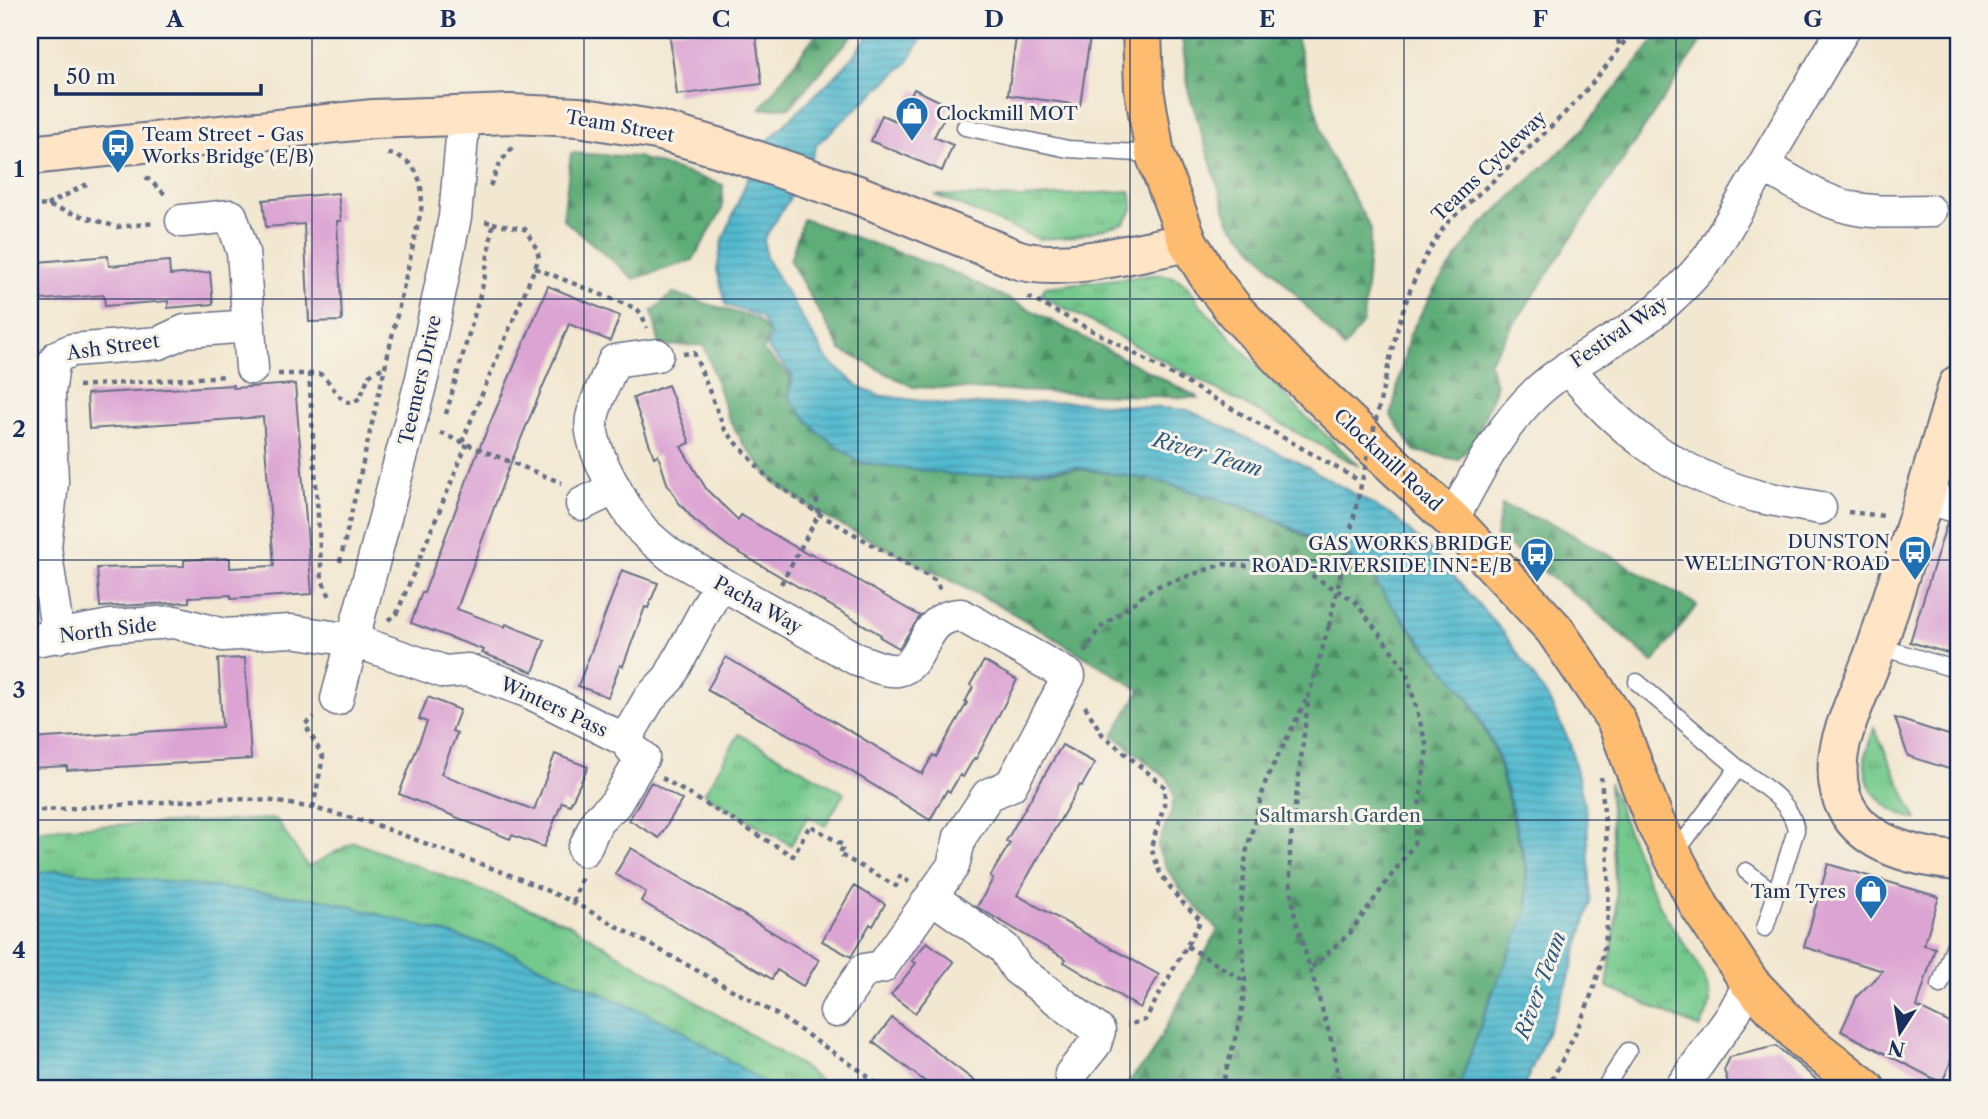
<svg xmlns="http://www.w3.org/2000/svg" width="1988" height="1119" font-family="'Libre Caslon Text',serif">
	<defs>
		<pattern id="grass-tufts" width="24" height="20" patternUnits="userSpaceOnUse" patternTransform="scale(1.75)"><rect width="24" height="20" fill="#74c98c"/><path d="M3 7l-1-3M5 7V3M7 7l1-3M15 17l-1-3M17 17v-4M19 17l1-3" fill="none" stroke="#5ea476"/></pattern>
		<pattern id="forest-firs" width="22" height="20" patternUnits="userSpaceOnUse" patternTransform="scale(1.75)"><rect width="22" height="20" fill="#5fad78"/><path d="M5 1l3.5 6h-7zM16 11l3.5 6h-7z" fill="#4e8d66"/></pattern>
		<pattern id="water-rules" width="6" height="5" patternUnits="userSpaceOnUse" patternTransform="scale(1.75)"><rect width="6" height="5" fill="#52bacf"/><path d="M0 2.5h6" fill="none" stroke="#4398ab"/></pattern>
	</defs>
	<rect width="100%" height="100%" fill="#f7f3e8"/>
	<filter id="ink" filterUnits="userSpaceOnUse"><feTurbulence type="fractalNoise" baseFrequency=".0143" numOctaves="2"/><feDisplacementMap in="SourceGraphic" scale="14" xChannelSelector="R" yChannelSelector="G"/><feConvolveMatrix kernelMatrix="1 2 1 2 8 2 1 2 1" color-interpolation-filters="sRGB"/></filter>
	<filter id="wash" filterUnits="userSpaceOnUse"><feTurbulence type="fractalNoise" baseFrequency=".00686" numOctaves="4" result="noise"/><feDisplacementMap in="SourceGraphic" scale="28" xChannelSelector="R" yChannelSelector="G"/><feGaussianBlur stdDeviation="1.57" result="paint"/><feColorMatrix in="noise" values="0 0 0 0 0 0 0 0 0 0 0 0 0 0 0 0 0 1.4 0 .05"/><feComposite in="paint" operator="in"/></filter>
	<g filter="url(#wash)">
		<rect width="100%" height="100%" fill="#f2e7d0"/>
		<path fill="url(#grass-tufts)" stroke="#487c75" stroke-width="2" d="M1130,191L1133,209L1124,223L1073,237L1039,239L935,195L1020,198Z
			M1160,274C1184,278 1188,285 1200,305L1302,413L1359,466L1041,295L1045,287Z
			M1874,728L1917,820C1890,812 1866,797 1865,765C1864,754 1871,739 1874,728Z
			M739,734L844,793L825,826L808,816L791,845L704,794Z
			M1609,783C1626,825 1640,868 1661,908C1676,936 1701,961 1709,992C1713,1005 1705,1017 1700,1028L1607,987L1617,912Z
			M276,819L308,867L354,842L567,923L800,1065L831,1089H774L676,1027L502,949L327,900L59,870L30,875V832L64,827Z"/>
		<path fill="url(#forest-firs)" stroke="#3d6e6b" stroke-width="2" d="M819,30H857L790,107L760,109Z
			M1181,30H1294L1327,150L1371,229L1363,323L1344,348L1229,221L1189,93Z
			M1662,30H1709L1489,362L1496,385L1478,435L1458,460L1415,451L1391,416L1409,336L1434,289L1479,227L1579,134Z
			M571,153L637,157L723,185L722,210L693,260L634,279L563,219Z
			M803,219L952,272L1029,309L1199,398L913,387L841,350L790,261Z
			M673,293L757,319L769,333L763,351L791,377L787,395L817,432L861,463L968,476L1078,469L1159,481L1260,513L1368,569L1388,600L1424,647L1446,668L1470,702L1496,754L1526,868L1527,913L1511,955L1492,992L1458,1089H1122L1150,1057L1218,929C1192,904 1170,882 1157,847L1171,813L1174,797L1169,780L1113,735L1140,690L999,605L819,514L773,481L742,442L728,417L704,345L660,346L652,311Z
			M1502,505L1557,526L1697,605L1653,663L1587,604L1496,536Z"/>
		<path fill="url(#water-rules)" stroke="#367496" stroke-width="2" d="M873,30H927L907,63L817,144L807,171L764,239L766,258L827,359L858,386L877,395L951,405L1075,402L1188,410L1296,461L1369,502L1395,518L1434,554L1504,633L1548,698L1570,743L1587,816L1591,903L1567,985L1523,1089H1458L1493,992L1528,909L1527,867L1497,753L1470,699L1388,601L1367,567L1261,512L1164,482L1076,467L968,476L860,462L818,432L789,398L793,376L766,347L771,336L761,317L726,305L717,270L722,242L760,148L845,66Z
			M59,870L327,900L502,949L676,1027L774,1089H30V875Z"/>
		<g id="blocks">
			<path fill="#dca4d3" d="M669,30H755L762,84L677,95Z
				M1017,30H1091L1080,105L1008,95Z
				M914,89L950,106L934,137L953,145L942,171L871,141L882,115L898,122Z
				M338,193L341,221H337L342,321L309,322L304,224L266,227L263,200Z
				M108,256L109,266L169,261L170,275L210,272L213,304L168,308V301L105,306L104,295L41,300L38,262Z
				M548,286L620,316L610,341L569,324L507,472L457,609L505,627L506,624L545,640L533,672L482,653L484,650L411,623L422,592L424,593L476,456Z
				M295,384L312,594L231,599V595L189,597V602L100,607L97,568L184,566V560L230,558V568L274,566L263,417L89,429L87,394L233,385V388Z
				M668,385L690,443L681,447L707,490L738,520L741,515L809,555L810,553L920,616L899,648L880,637L881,635L728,546L694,520L679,503L667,483L658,455L654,457L633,398Z
				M1947,523L1958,525V656L1910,642Z
				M622,570L658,583L648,608L645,607L623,666L620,665L608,697L578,686Z
				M726,657L922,774L933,755L936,757L967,703L965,702L973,687L970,685L984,661L1017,680L976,759L974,758L963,777L960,775L950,792L947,790L930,820L815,749L707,690Z
				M245,658L251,759L67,770V766L30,768V739L222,727L218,659Z
				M428,697L460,710L452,731L457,733L441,774L534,810L555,754L588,767L570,805L562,802L544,847L512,835L510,839L399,794L427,722L419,719Z
				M1895,718L1958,738V772L1908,756Z
				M1062,745L1095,763L1082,786L1080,785L1017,895L1159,975L1140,1008L1064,962L1066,959L977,907L993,879L990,877L1010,843L1006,841Z
				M651,782L682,800L659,838L629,820Z
				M631,848L819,960L803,986L777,970L772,979L641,901L646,892L615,874Z
				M1828,864L1939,897L1924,945L1935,948L1917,1007L1958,1027V1044L1942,1083L1841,1031L1857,996L1883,971L1804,947Z
				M854,886L885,904L873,926L870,924L851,957L822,941Z
				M927,942L954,962L915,1013L891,995L916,963L912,961Z
				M892,1018L985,1089H935L873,1042Z
				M1776,1046L1828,1089H1730L1724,1070L1730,1057Z"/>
		</g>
	</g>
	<g filter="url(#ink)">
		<use href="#blocks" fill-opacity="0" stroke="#666f86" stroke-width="2"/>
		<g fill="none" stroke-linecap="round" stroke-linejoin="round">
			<defs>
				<path id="lane" d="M965,127L1068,149L1155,154
					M1877,646L1958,670
					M1637,682L1738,768
					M1674,855L1738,768C1761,785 1791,800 1796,830L1765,928
					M1746,871L1776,894
					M1940,985L1958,936
					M1604,1089L1628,1051"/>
				<path id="street" d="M1764,166C1790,180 1819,200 1848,207C1874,214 1904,211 1930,211
					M182,221L231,216L243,252L252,368
					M657,355L614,361C607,379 596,399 592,418C586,446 625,509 643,531C652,540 662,548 672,556L860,661C871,664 886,672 898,670C926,665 920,615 961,615L1069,676L1011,785L988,795L960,837L953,866L882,967L864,970L836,1011
					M1568,367C1618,431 1677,474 1756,496C1777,501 1799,504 1820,508
					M1925,497L1958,507
					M582,504L615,488
					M1452,520C1476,475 1500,426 1538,391C1569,363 1607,346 1641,322C1668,303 1690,281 1710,256L1843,30
					M58,637L45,547L52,483L49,394L53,364L58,356L72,350L159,343L185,331L249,326
					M30,641L110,626L175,622L223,635L291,631L352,640L445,672L468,670L527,691L625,740L633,750L643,757L615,804L597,821L584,850
					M337,699L422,378L455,217L464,115
					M625,740L649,699L669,678L720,583
					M933,898L1004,948L1017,969L1099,1031L1095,1044L1071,1074
					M1680,1089L1732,1016L1750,983"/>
				<path id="secondary" d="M30,155L373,119L511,114L579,117L657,130L720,148L858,195L1016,259C1058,274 1143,251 1188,242
					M1958,385C1933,471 1906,557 1878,643C1867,676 1850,708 1841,742C1837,759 1836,778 1841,795C1856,844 1913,857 1958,861"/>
				<path id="primary" d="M1142,30L1144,89L1155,154L1188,242L1211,280L1235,311L1285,363L1452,520L1554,629L1616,720L1655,822L1700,907L1750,983L1803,1039L1866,1089"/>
			</defs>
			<use href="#lane" stroke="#666f86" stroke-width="19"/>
			<use href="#street" stroke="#666f86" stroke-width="35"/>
			<use href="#secondary" stroke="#666f86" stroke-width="42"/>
			<use href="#primary" stroke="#666f86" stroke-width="42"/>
			<path stroke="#666f86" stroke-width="4.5" stroke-dasharray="5 5" stroke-linecap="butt" d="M1616,30L1620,48
				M146,177L168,197
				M490,186L501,161L513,147
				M47,205L89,183
				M30,207L46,205L117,227L155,223
				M535,268L637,309L642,315L647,328
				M1028,297L1116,343L1360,481
				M683,354L694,353L725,430L768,478L819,514L936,581L940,591
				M309,373L322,580L331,599
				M278,374H320C334,383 334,399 352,403L360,398L369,375L386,366
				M1385,380C1399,320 1410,272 1448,222C1512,162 1585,104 1632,30
				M78,386L227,376
				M446,414L484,281L493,223L482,221
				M440,433L562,483
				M462,442L539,258L537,249L525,229L493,223
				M1848,512L1885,516
				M340,562L421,211C424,182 418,157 384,153
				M781,584L819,514L816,497
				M388,620L397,613L467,444
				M1329,626L1309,694L1290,847V879L1295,917L1334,1050L1340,1089
				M1084,653L1099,629L1153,588L1223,564L1304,571L1355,601L1406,670L1427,748L1414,844L1350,933L1309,970
				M1085,706L1102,734L1165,787L1164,806L1151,847L1160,873L1178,898L1201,920L1145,1020L1127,1025
				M662,778L793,856L810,825L844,846L839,854L896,886L900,876L909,882
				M313,808L323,757L305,724L314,717
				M30,811L223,798L273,801L313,808L371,823L518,878L573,902L776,1014L858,1069L884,1089
				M573,902L582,877
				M1187,946L1244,981
				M1221,1089L1241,1018L1245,981L1240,919L1246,853L1266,780L1306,700
				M1547,1089C1567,1051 1587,1013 1599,971C1616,909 1606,840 1601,777"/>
			<use href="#lane" stroke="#fff" stroke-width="16"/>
			<use href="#street" stroke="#fff" stroke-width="32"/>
			<use href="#secondary" stroke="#ffe4c6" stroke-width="38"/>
			<use href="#primary" stroke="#febc70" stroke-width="38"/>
			<path stroke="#666f86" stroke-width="4.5" stroke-dasharray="5 5" stroke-linecap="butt" d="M1329,626L1385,380"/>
		</g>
	</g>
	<path fill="none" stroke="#1b2f5e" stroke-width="2" stroke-opacity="0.55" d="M312,30V1089M584,30V1089M858,30V1089M1130,30V1089M1404,30V1089M1676,30V1089M30,299H1958M30,560H1958M30,820H1958"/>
	<defs>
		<symbol id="shop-pin" viewBox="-11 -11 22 30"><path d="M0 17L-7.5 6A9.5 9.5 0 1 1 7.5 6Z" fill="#1f6fb2" stroke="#f7f3e8"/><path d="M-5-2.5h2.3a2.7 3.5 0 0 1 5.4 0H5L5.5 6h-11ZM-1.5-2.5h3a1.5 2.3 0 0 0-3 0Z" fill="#fff"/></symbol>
		<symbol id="bus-pin" viewBox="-11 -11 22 30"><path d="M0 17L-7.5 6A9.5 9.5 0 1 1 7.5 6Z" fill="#1f6fb2" stroke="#f7f3e8"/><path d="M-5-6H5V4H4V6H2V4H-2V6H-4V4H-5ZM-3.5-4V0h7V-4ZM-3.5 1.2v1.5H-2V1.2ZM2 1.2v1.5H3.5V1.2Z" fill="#fff"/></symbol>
	</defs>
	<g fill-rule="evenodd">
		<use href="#shop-pin" x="893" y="94" width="38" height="52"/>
		<use href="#bus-pin" x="99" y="126" width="38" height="52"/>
		<use href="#bus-pin" x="1896" y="533" width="38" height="52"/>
		<use href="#bus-pin" x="1518" y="535" width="38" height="52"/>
		<use href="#shop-pin" x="1852" y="872" width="38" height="52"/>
	</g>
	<g text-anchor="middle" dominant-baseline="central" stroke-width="6" stroke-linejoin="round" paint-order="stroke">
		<g font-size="19" fill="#1b2f5e" stroke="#f7f3e8" text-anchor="end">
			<text x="936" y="113" text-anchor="start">Clockmill MOT</text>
			<text x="142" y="134" text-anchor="start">Team Street - Gas<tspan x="142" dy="22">Works Bridge (E/B)</tspan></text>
			<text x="1890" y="541">DUNSTON<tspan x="1890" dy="22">WELLINGTON ROAD</tspan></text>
			<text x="1512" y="543">GAS WORKS BRIDGE<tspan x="1512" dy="22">ROAD-RIVERSIDE INN-E/B</tspan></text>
			<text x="1846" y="891">Tam Tyres</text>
		</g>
		<g font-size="19" fill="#1b2f5e" stroke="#f7f3e8">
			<text transform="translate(620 126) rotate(10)">Team Street</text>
			<text transform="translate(1489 166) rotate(-44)">Teams Cycleway</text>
			<text transform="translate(1619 332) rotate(-34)">Festival Way</text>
			<text transform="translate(113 347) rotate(-8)">Ash Street</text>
			<text transform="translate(420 380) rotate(-77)">Teemers Drive</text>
			<text transform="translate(1388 460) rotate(43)">Clockmill Road</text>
			<text transform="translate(758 605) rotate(29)">Pacha Way</text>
			<text transform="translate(108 630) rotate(-7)">North Side</text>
			<text transform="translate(554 707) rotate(25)">Winters Pass</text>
		</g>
		<g font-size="19" fill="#31566a" stroke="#f7f3e8">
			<text x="1340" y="815">Saltmarsh Garden</text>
		</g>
		<g font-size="21" font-style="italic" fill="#2c5980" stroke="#f7f3e8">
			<text transform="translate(1208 454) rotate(16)">River Team</text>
			<text transform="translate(1540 985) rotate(-70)">River Team</text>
		</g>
	</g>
	<rect width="1988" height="1119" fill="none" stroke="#f7f3e8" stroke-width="77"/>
	<g transform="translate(1900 1032) rotate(192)" stroke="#f7f3e8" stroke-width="5" paint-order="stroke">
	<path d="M0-5L12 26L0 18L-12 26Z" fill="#1b2f5e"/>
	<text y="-10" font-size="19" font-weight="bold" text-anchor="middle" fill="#1b2f5e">N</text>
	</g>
	<path d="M56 84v10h205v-10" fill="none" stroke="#1b2f5e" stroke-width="3.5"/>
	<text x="66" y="84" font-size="21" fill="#1b2f5e" stroke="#f7f3e8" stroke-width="5" paint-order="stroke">50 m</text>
	<rect x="38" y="38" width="1912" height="1042" fill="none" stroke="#1b2f5e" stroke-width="2.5"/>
	<g font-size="23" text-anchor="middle" font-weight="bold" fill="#1b2f5e">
		<text x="175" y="27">A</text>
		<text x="448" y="27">B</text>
		<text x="721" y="27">C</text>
		<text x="994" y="27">D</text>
		<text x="1267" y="27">E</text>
		<text x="1540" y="27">F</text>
		<text x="1813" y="27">G</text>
		<text x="19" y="177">1</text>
		<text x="19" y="437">2</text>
		<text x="19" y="698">3</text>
		<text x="19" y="958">4</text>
	</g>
</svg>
